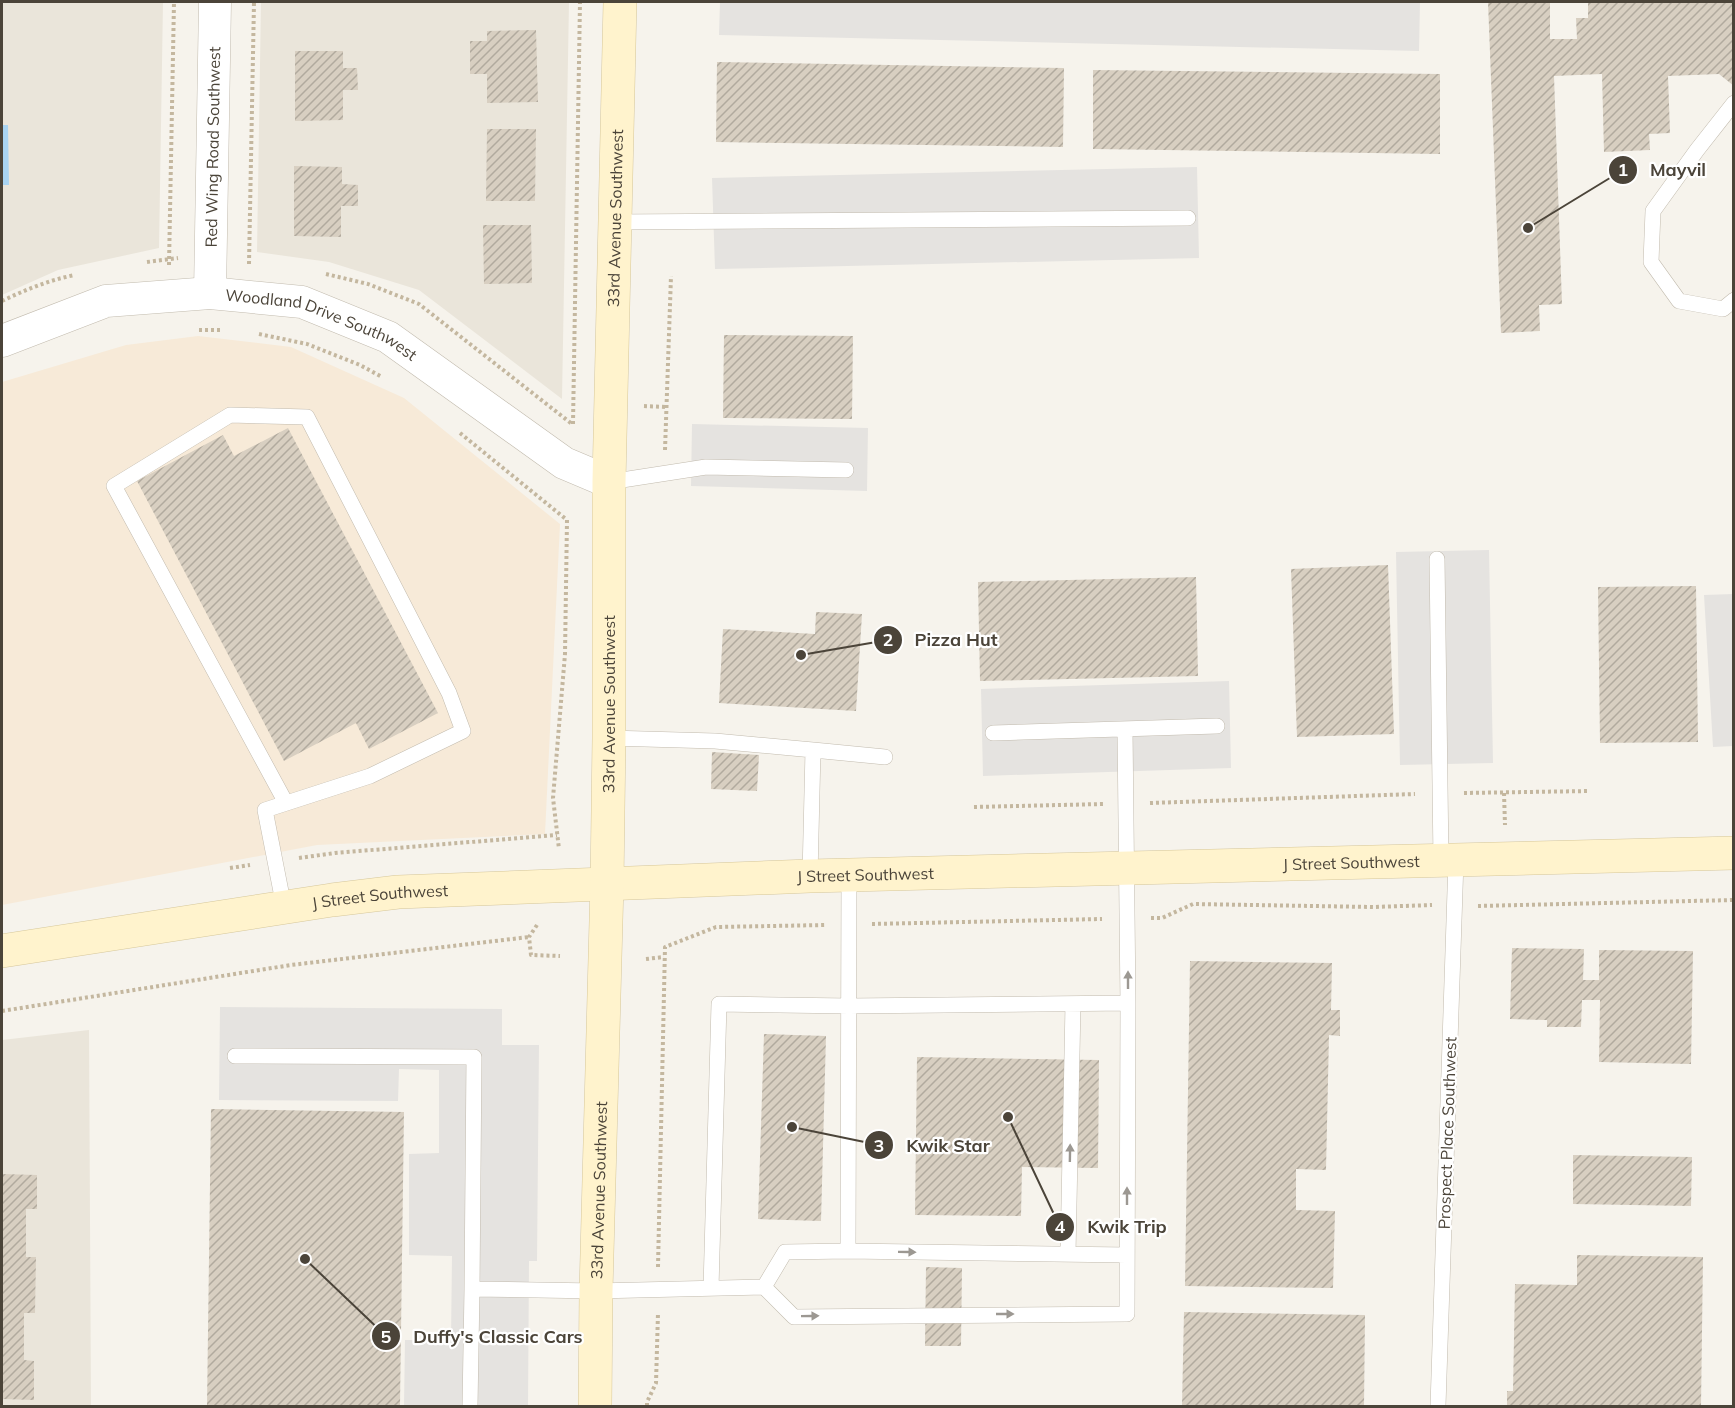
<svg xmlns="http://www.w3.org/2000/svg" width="1735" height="1408" font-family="Mulish,sans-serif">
	<defs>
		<pattern id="building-hatch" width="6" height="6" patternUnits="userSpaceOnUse" patternTransform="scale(1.5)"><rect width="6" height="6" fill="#d8cfc1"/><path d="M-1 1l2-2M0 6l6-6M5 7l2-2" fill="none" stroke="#b1aa9e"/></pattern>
	</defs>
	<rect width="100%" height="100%" fill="#f6f3ec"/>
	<path fill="#eae5da" d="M2,2H163L159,248L58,270L2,295Z
		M261,2H569L562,399L419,290L329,262L257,252Z
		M89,1030L91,1406H2V1040Z"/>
	<path fill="#f7ead8" d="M198,336L291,347L404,398L560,524L545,834L317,845L2,905V382L126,345Z"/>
	<path fill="#e5e3e0" d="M720,2H1420L1419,51L719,35Z
		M1197,167L1199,258L715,269L712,178Z
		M692,424L868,428L867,491L691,486Z
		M1489,550L1493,763L1400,765L1396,552Z
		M1733,594V746L1713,747L1704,595Z
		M1229,681L1231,768L983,776L981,689Z
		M220,1007L502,1009V1045H539L537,1261H529L528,1406H404L405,1340H451L452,1256L409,1255V1154L439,1153V1070L399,1069L398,1101L219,1100Z"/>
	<path fill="#a9d4f2" d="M2,125H8L9,185H2Z"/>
	<path fill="url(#building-hatch)" d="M1488,2H1550V39H1577L1576,18H1588V2H1734V86L1719,74L1668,76L1670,133L1649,134L1650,150L1604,152L1602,74L1554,76L1562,304L1539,305L1540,331L1501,333Z
		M536,30L538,102L487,103V74H470V41H487V31Z
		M295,51H343V68H357L358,90H343V120L295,121Z
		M717,62L1064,68L1063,147L716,142Z
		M1093,70L1440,74V154L1093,149Z
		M487,129H536L535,201H486Z
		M294,166L342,167V184L358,185V206H341V237L294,236Z
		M483,225H531L532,283L484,284Z
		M724,335L853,336L852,419L723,418Z
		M288,428L438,713L369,749L356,723L284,761L137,481L223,435L234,456Z
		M1388,565L1394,734L1297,737L1291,569Z
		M1196,577L1198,676L980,681L978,582Z
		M1696,586L1698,742L1600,743L1598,587Z
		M816,612L862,614L856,711L719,703L723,629L815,634Z
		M712,752L759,755L757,791L711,789Z
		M1512,948L1584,949L1583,980H1599V950L1693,951L1691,1064L1599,1062L1600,1000H1582L1581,1027H1547V1020L1510,1019Z
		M1190,961L1332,963L1331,1010H1340V1036L1329,1035L1326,1170L1296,1169V1210L1335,1211L1333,1288L1185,1286Z
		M764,1034L826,1036L821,1221L758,1219Z
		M917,1057L1099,1060L1098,1168L1022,1167L1021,1216L915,1215Z
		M211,1109L404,1112L400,1406H207Z
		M1573,1155L1692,1157L1691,1206L1573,1204Z
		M2,1174L37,1175V1209H26V1257H36L35,1313H24V1360L34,1361V1400L2,1399Z
		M1577,1255L1703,1257L1701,1406H1507V1391H1513L1515,1284L1577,1285Z
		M926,1267L962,1268L961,1346H925Z
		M1184,1312L1365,1315L1364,1406H1182Z"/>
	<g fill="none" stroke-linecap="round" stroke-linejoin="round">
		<defs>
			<path id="lane" d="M1734,103L1697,150L1653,211L1651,262L1679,301L1723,309L1734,300
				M615,222L1188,218
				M609,482L706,467L846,470
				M1437,559L1441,860
				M993,733L1217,726
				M609,738L715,741L813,750L810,876
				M813,750L885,757
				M284,907L265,810L370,776L463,731L449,693L307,417L230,415L114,486L286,803
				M235,1056L474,1057L472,1289
				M848,1251L849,875
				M1068,1254L1073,1004
				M764,1287L794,1317L1127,1314L1128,1003L1125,730
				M711,1288L719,1004L849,1006L1128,1003
				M470,1406L472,1289L596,1291L764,1287L785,1252L848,1251L1127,1255
				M1438,1406L1456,860"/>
			<g id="street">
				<path id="s1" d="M210,293L215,2"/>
				<path id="s2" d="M2,341L106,301L210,293L302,302L388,337L564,463L609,482"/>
			</g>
			<g id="secondary">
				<path id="s3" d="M2,951L332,900L398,892L810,876L1734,853"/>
				<path id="s4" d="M595,1406L596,1291L607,884L609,738V482L620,2"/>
			</g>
		</defs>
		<use href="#lane" stroke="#c2bbae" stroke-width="16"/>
		<use href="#street" stroke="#c2bbae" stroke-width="33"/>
		<use href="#secondary" stroke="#d6c79b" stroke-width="34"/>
		<path stroke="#c4b79f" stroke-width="4" stroke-dasharray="3 3" stroke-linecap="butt" d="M147,262L178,258
			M249,264L254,2
			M169,265L174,2
			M326,274L368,284L419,304L572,424
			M2,301C25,290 49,280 75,275
			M199,330H222
			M259,334L307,344L360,365L382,377
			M644,406L666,407
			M573,424L580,2
			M460,433L567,520L565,654L553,798L559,849
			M665,450L671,276
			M1464,793L1590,791
			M1504,793L1505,825
			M1150,803L1415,794
			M974,807L1103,804
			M299,858L335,853L557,835
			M230,868L250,865
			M1478,906L1734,900
			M1151,918H1162L1193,904L1374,907L1432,905
			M872,924L1102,919
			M537,925L529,937L531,955L560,956
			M646,959L664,957
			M2,1011L291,965L529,937
			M658,1267L665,947L716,927L826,925
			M647,1406V1402L656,1383L658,1313"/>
		<use href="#lane" stroke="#fff" stroke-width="15"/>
		<use href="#street" stroke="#fff" stroke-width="32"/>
		<use href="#secondary" stroke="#fff3cd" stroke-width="33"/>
	</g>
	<defs><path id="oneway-solid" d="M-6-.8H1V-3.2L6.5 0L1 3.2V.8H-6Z" transform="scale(1.5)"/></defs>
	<g fill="#9c9892">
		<use href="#oneway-solid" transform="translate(1128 980) rotate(-90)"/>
		<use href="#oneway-solid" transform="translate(1070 1153) rotate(-89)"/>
		<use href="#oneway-solid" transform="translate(1127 1196) rotate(-90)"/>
		<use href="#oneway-solid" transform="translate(907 1252) rotate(1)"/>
		<use href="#oneway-solid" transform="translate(1005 1314)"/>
		<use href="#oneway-solid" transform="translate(810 1316) rotate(-1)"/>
	</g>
	<g text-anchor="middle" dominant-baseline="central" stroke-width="4.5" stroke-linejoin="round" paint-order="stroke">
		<g font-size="16" fill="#4b4439" stroke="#fff">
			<text stroke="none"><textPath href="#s1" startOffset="146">Red Wing Road Southwest</textPath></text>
			<text stroke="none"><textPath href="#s4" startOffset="1188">33rd Avenue Southwest</textPath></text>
			<text stroke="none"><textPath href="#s2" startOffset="333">Woodland Drive Southwest</textPath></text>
			<text stroke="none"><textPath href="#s4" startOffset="702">33rd Avenue Southwest</textPath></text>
			<text stroke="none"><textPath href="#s3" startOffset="1354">J Street Southwest</textPath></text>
			<text stroke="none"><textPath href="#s3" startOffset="868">J Street Southwest</textPath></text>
			<text stroke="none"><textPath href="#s3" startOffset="382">J Street Southwest</textPath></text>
			<text transform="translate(1447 1133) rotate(-88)">Prospect Place Southwest</text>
			<text stroke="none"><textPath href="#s4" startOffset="216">33rd Avenue Southwest</textPath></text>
		</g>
	</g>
	<path fill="none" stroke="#4b4439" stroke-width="2" d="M1528 228L1623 170M801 655L888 640M792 1127L879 1145M1008 1117L1060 1227M305 1259L386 1336"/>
	<g fill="#4b4439" stroke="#fff" stroke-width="2">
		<circle cx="1528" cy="228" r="6"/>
		<circle cx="801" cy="655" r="6"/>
		<circle cx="792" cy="1127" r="6"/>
		<circle cx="1008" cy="1117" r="6"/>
		<circle cx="305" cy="1259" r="6"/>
		<circle cx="1623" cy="170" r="15"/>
		<circle cx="888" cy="640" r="15"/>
		<circle cx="879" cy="1145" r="15"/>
		<circle cx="1060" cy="1227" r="15"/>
		<circle cx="386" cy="1336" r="15"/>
	</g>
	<g font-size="18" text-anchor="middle" font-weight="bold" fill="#fff">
		<text x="1623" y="176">1</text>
		<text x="888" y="646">2</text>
		<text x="879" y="1152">3</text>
		<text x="1060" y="1233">4</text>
		<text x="386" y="1343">5</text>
	</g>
	<g font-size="18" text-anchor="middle" font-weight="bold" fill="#4b4439" stroke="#fff" stroke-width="4.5" stroke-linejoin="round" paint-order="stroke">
		<text x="1678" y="176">Mayvil</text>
		<text x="956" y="646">Pizza Hut</text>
		<text x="948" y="1152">Kwik Star</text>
		<text x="1127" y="1233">Kwik Trip</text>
		<text x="498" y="1343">Duffy's Classic Cars</text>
	</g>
	<rect width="1735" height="1408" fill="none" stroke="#4b4439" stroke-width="6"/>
</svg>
